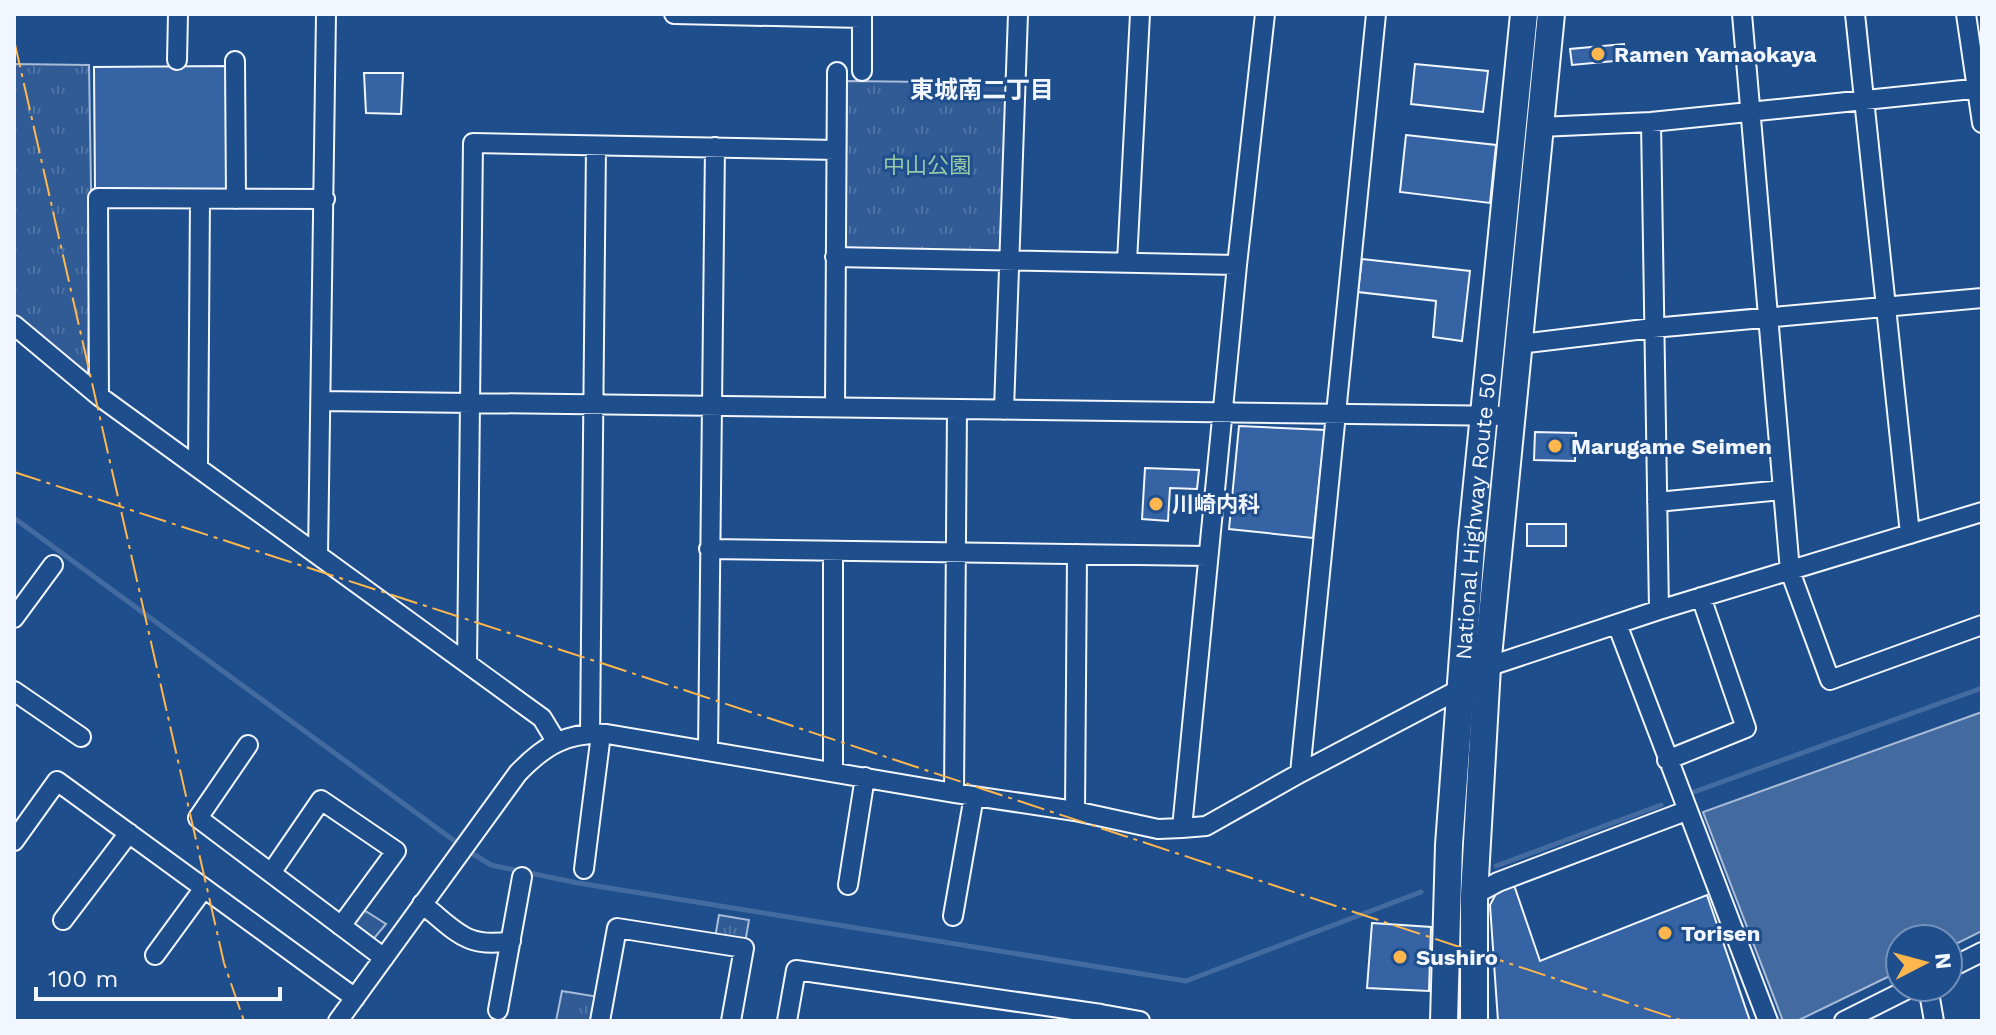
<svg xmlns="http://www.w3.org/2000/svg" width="1996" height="1035" font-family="'Work Sans','Noto Sans JP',sans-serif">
	<defs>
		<pattern id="park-tufts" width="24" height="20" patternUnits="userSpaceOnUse" patternTransform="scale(2)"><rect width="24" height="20" fill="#305b95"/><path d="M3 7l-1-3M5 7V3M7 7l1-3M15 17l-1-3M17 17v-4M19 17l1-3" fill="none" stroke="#4e73a5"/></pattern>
	</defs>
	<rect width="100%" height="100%" fill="#1f4e8c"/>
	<path fill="url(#park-tufts)" stroke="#a8bbd7" stroke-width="2" d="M14,64L89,65L91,189L88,373L14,320Z
		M847,81L1009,83L1006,247L997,253L845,250Z
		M364,910L386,924L371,942L351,927Z
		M719,915L749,920L745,943L715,938Z
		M562,991L599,997L595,1021H556Z"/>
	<path fill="#446ba0" stroke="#a8bbd7" stroke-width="2" d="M1982,712V931L1948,948V939H1900V971L1797,1021H1783L1703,812Z"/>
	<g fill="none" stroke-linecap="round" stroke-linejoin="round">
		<path stroke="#446ba0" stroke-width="5" d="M14,518L460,845
			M1694,792L1982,688
			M468,851L491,865L578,883L1186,981L1421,892
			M1496,866L1661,805"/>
	</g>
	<path fill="#3563a3" stroke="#f2f6ff" stroke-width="2" d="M1624,44L1625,60L1572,65L1570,49Z
		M1415,64L1488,71L1483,112L1411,104Z
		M226,66V190L95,188L94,67Z
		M364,73H403L401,114L366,113Z
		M1406,135L1496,145L1490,203L1400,192Z
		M1362,259L1470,271L1462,341L1433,337L1436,301L1358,292Z
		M1239,426L1325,430L1313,538L1229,529Z
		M1535,432L1576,433L1575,461L1534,460Z
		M1145,468L1199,470L1197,489L1170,488L1168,521L1142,519Z
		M1527,524H1566V546H1527Z
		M1514,885L1540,961L1707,895L1750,1021H1498L1490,905L1498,890Z
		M1372,923L1431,927L1429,991L1367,988Z"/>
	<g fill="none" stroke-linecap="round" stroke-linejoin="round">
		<defs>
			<path id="minor" d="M674,14L862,18
				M1742,14L1790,571L1830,680L1982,625
				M1855,14L1910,534
				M1966,14L1982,123
				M177,60L178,14
				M235,61L236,199
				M862,71V14
				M1651,122L1659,610
				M1540,127L1651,122L1982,88
				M835,257L1237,265
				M1127,262L1140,14
				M14,325L99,396L542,718L556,741
				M1520,344L1653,328L1982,298
				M99,396L98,198L325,199
				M321,401L1513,416
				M835,407L837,72
				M1004,410L1018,14
				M198,466L200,199
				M1657,502L1782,490
				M709,549L1208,556
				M833,551V772
				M318,555L326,14
				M14,618L53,565
				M1617,624L1768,1021
				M467,663L473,143L836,150
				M1487,667L1659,610L1982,512
				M14,691L81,737
				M590,733L596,146
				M248,745L198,818L384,958
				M708,750L715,147
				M1667,760L1746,728L1701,597
				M1300,773L1376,14
				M954,793L957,409
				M1075,811L1077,554
				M1182,828L1237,265L1265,14
				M14,841L57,781L355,998
				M584,869L601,734
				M271,873L321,800L396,851L341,926
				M848,885L865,777
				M1474,895L1498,882L1686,811
				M422,904C456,930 465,949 511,941
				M953,916L974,796
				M63,920L129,833
				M155,955L204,888
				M1948,969L1982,952
				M1928,987L1934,1021
				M498,1010L522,877
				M1101,1014L1140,1021
				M338,1021L518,773C545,745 567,732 607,734L954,793L1075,811L1158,829L1182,828L1206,826L1300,773L1460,689
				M600,1021L617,928L744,948L731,1021
				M787,1021L796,970L1101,1014L1099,1021
				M1844,1021L1912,987"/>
			<g id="highway">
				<path id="s1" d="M1444,1021L1449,845L1472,534L1524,14"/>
				<path d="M1474,1021V895L1487,667L1551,14"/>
			</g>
		</defs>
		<use href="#minor" stroke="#f2f6ff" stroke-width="22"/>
		<use href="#highway" stroke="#f2f6ff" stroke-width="30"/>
		<use href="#minor" stroke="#1f4e8c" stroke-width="18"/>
		<use href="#highway" stroke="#1f4e8c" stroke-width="26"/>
		<path stroke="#ffb74d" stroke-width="2" stroke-dasharray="28 6 4 6" stroke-linecap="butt" d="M14,40L224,963L244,1021
			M14,472L681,689L1683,1021"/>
	</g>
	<g fill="#ffb74d" stroke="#1f4e8c" stroke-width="3">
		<circle cx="1598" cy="54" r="8"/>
		<circle cx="1555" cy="446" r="8"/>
		<circle cx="1156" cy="504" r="8"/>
		<circle cx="1665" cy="933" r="8"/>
		<circle cx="1400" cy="957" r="8"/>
	</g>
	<g text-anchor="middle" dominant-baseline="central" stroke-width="6" stroke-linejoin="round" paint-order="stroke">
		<g font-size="22" font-weight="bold" fill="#f2f6ff" stroke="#1f4e8c" text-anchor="start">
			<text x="1614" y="54">Ramen Yamaokaya</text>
			<text x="1571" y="446">Marugame Seimen</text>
			<text x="1172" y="504">川崎内科</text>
			<text x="1681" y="933">Torisen</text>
			<text x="1416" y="957">Sushiro</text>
		</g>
		<g font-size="22" fill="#97c8a6" stroke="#1f4e8c">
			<text x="927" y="165">中山公園</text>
		</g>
		<g font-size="22" fill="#f2f6ff" stroke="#1f4e8c">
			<text stroke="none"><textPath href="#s1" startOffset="506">National Highway Route 50</textPath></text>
		</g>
		<g font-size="24" font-weight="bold" fill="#f2f6ff" stroke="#1f4e8c">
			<text x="982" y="90">東城南二丁目</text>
		</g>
	</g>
	<rect width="1996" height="1035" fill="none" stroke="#f2f6ff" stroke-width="32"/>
	<g transform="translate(1924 963) rotate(84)"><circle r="38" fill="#1f4e8c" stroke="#7391ba" stroke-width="2"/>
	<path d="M0-6L14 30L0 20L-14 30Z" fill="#ffb74d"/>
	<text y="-12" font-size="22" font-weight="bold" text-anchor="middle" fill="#f2f6ff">N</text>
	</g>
	<path d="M36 987v12h244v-12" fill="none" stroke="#f2f6ff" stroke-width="4"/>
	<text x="48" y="987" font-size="24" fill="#f2f6ff" stroke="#1f4e8c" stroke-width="6" paint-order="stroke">100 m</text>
</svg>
